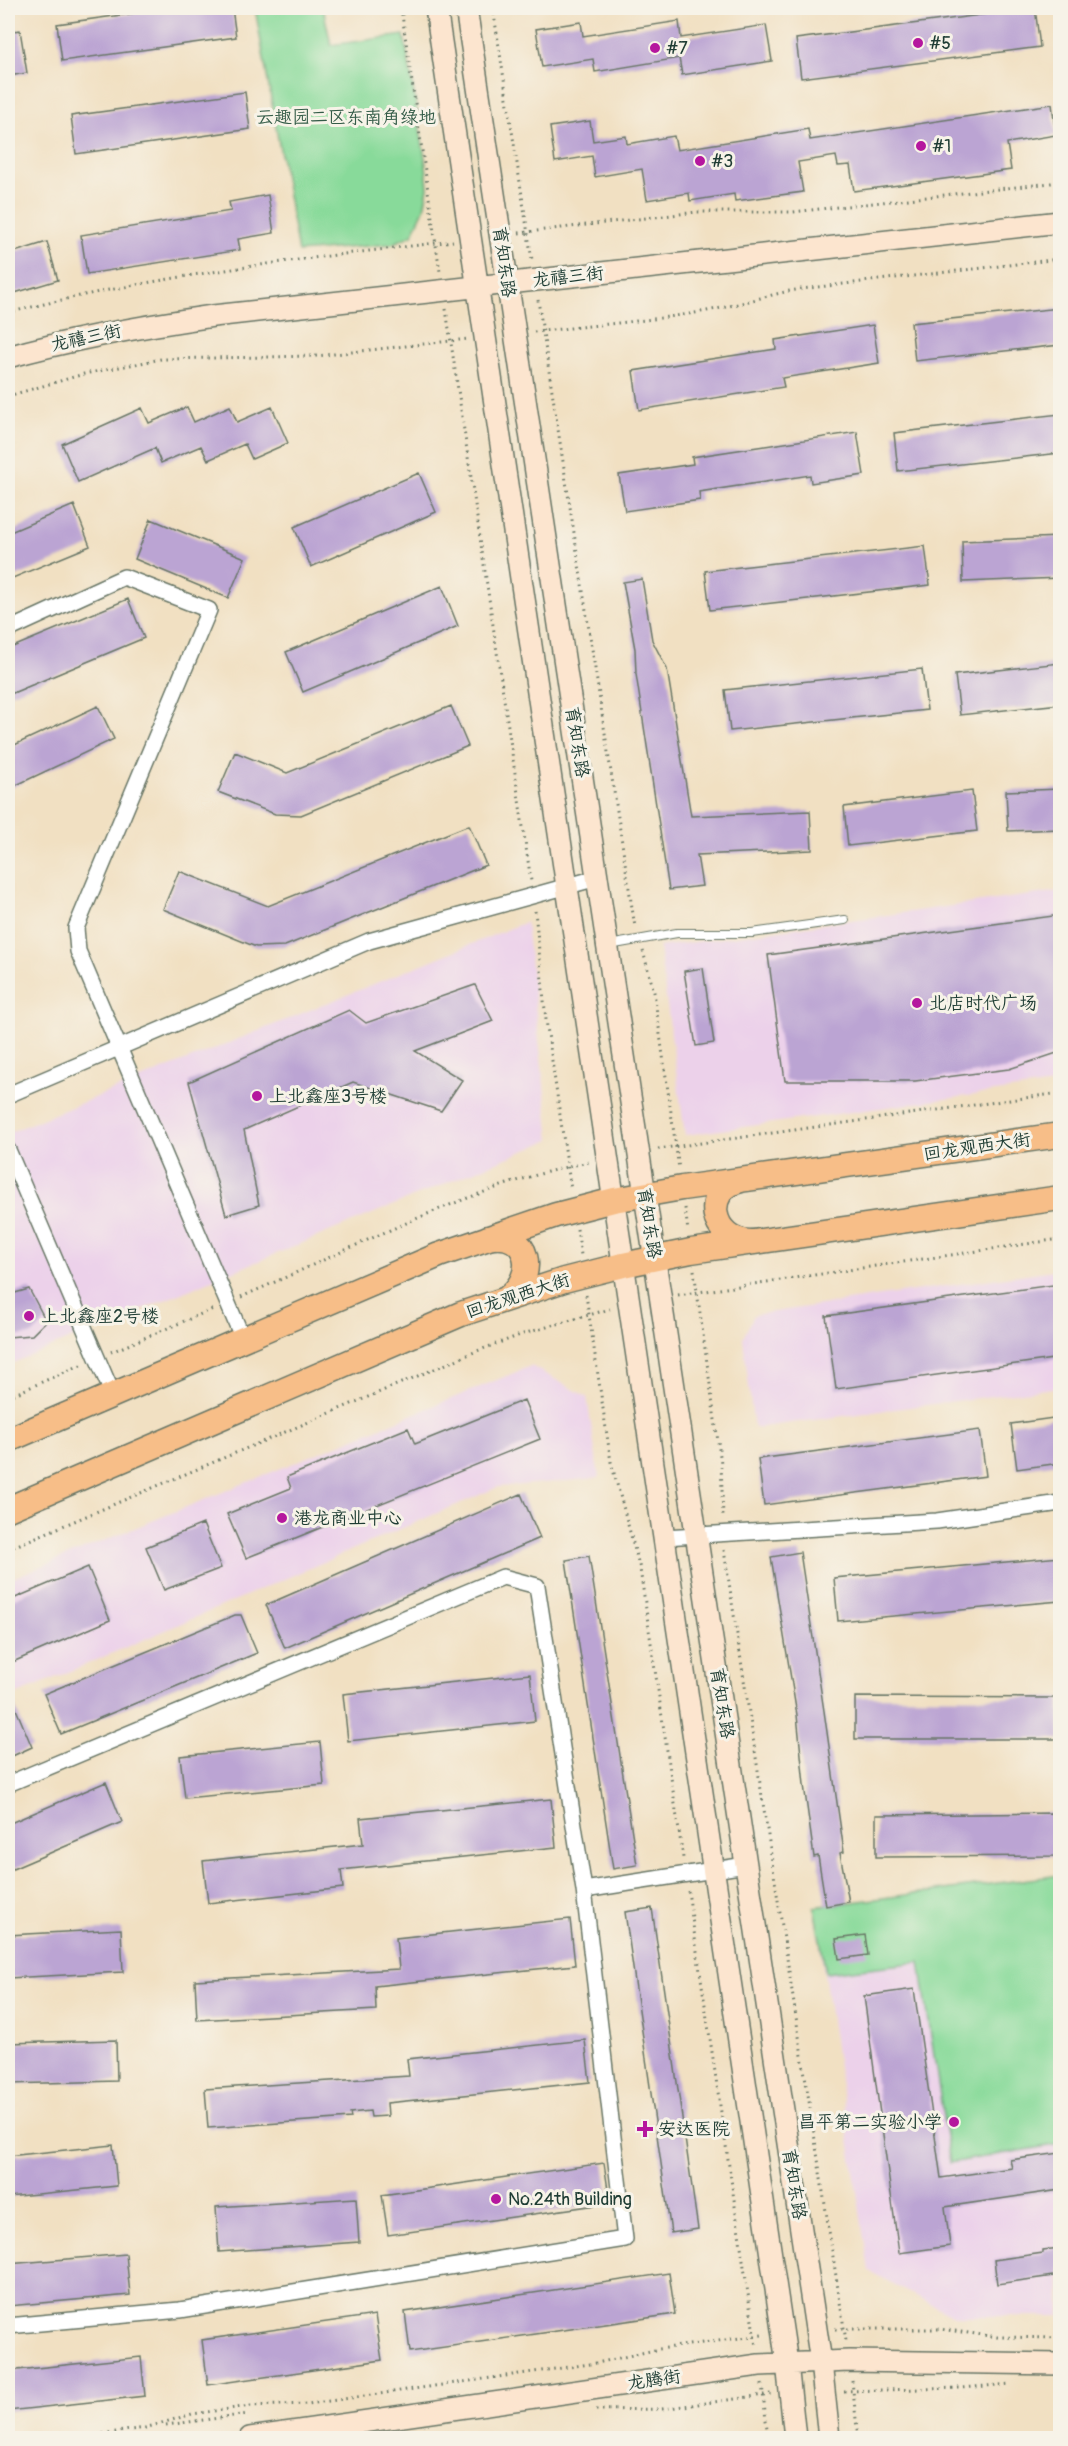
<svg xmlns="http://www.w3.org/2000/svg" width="1068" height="2446" font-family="Pangolin,'LXGW WenKai TC',sans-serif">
	<rect width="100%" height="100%" fill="#f7f3e8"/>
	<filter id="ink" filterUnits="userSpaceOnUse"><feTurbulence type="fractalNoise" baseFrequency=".0167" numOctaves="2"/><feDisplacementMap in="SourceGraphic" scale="12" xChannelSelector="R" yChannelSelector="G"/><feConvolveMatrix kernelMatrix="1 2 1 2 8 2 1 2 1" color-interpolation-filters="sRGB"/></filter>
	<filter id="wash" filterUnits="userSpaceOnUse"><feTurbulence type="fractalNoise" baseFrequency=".008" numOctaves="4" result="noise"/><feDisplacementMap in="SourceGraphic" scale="24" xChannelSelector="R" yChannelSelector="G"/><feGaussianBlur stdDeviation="1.35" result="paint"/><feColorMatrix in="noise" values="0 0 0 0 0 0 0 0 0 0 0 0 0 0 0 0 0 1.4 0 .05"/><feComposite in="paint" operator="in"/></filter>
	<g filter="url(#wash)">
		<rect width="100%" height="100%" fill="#f1e0c2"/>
		<path fill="#ecd1ea" d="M1060,891V1083L685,1135L659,947Z
			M526,922L550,1140L8,1365V1133Z
			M1060,1269V1387L754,1428L743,1338L754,1315Z
			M531,1366L587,1397L599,1478L498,1487L8,1698V1580Z
			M1060,1875V2316H954L869,2271L814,1907Z"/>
		<path fill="#88da9a" stroke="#548c67" stroke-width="1.5" d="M255,8H323L331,45L404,35L426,164L428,188L424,209L412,235L392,244L298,252Z
			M1060,1875V2144L950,2163L920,1962L826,1973L814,1907Z"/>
		<g id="blocks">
			<path fill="#bba4d3" d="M172,8H232L236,37L62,61L57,24Z
				M1035,8L1040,47L801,78L796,39Z
				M679,21L681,38L766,25L772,61L682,75L679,58L595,72L593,59L542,67L536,29L581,22L583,36Z
				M20,30L27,73L8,76V32Z
				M245,92L250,129L76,154L71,116Z
				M1052,104L1056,135L1007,143L1011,170L854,191L850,165L838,166L836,156L798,162L803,192L735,201L734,194L690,201L689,193L647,200L642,169L595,177L592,156L555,162L550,127L590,121L593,141L626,136L627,144L674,136L677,150L808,129L810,140Z
				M268,195L274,233L238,239L240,250L87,274L81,235L231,211L229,202Z
				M47,242L58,280L8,295V254Z
				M1060,308V345L915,361L911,323Z
				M873,325L879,363L782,378L784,387L639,410L633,371L776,349L775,340Z
				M230,406L237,422L272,407L288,443L252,459L245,444L208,460L201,446L161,463L155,448L78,482L62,444L142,408L149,423L187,407L194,422Z
				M1060,414V453L898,471L894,433Z
				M857,432L864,475L811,483L810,475L699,492L700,500L625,511L619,475L693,464L692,457Z
				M419,473L436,512L311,567L294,527Z
				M74,505L90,546L8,580V533Z
				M151,519L245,558L228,598L135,559Z
				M1060,537V578L963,582L962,541Z
				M925,546L930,585L710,610L705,571Z
				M642,579L652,640L667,669L691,816L810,811L812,850L697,855L702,886L669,890L636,674L635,649L623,582Z
				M442,586L458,626L303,692L286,652Z
				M128,599L144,638L8,695V649Z
				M1060,663V704L960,715L955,675Z
				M922,669L927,710L730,731L725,690Z
				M98,706L114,739L8,789V748Z
				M451,706L468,746L301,815L275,814L218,792L235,752L287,773Z
				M1060,789V829L1008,831L1006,791Z
				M972,791L977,831L848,846L844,807Z
				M469,825L486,865L285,946L256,947L163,909L179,871L268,906Z
				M1060,915V1052L1009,1069L915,1081H785L768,955Z
				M703,968L714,1043L696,1046L684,971Z
				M475,985L493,1021L415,1051L462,1080L441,1111L353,1082L244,1130L259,1205L226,1215L189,1082L349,1010L366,1023Z
				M1060,1284V1358L836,1389L826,1316Z
				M29,1289L46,1321L32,1335L8,1337V1295Z
				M524,1400L540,1439L246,1558L227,1514L291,1488L287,1477L408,1428L415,1444Z
				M1060,1417V1463L1017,1469L1011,1424Z
				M980,1430L986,1476L764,1505L758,1459Z
				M521,1494L540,1538L285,1648L266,1605Z
				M203,1524L221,1568L164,1590L146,1547Z
				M800,1552L824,1711L844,1852L840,1853L849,1902L826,1906L818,1856L814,1857L804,1785L797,1715L771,1557Z
				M589,1556L637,1865L613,1869L566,1560Z
				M1060,1557V1601L838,1621L834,1578Z
				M88,1567L110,1620L8,1664V1601Z
				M235,1615H241L257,1653L61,1734L44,1694Z
				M530,1674L535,1721L348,1741L343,1694Z
				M8,1690L32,1747L8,1758Z
				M855,1697L1060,1698V1739H855Z
				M320,1742L324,1785L185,1798L180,1756Z
				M106,1782L122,1822L8,1871V1824Z
				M551,1799L556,1847L341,1870L343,1888L208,1903L203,1861L363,1844L360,1818Z
				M1060,1813V1856L876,1857V1815Z
				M652,1908L698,2229L671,2233L625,1912Z
				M570,1919L575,1965L375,1986L376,2010L197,2020L195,1980L399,1969L396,1938Z
				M121,1929L123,1972L8,1978V1935Z
				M865,1935L868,1955L839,1959L836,1939Z
				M914,1989L941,2178L1012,2168L1010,2160L1060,2153V2190L945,2207L950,2246L899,2253L864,1996Z
				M116,2040L117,2081L8,2084V2043Z
				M585,2040L590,2082L387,2103L388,2116L371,2117L370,2111L350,2113L351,2118L208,2128L205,2089L409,2076L407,2059Z
				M113,2145L117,2186L8,2197V2156Z
				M604,2163L610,2203L388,2235L382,2195Z
				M356,2198L359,2242L219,2252L216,2207Z
				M1060,2248V2275L997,2284L994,2260L1043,2253V2250Z
				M126,2254L130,2295L8,2306V2264Z
				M669,2273L675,2314L410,2352L405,2312Z
				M375,2315L382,2360L208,2385L202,2340Z
				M141,2357L145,2396L8,2411V2371Z"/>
		</g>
	</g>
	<g filter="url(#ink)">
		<use href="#blocks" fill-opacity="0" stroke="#687666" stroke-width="1.5"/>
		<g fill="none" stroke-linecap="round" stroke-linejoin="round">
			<defs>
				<path id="lane" d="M609,945L677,933H752L845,920"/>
				<path id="street" d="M8,630L124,577L209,610L76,928L78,951L243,1339
					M8,1095L369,941L597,878
					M8,1150L113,1395
					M664,1537L937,1521L1060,1503
					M8,1784L503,1577L537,1586L584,1890
					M8,2326L180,2310L625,2239L584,1890L746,1865"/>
				<path id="secondary" d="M436,8L787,2363L795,2438
					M466,8L821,2362L829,2438
					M8,357C75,338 144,326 213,316L1060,222
					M250,2438L759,2365L849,2361L1060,2364"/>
				<path id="primary" d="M741,1180C701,1189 710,1241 751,1242
					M488,1238C530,1229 539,1276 506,1299
					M8,1440L439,1255L556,1215L614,1200L682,1188L1060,1135
					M8,1509L461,1314L564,1280L623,1265L691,1251L1060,1198"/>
			</defs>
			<use href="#lane" stroke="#687666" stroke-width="10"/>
			<use href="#street" stroke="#687666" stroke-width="18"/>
			<use href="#secondary" stroke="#687666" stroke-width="24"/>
			<use href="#primary" stroke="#687666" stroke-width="27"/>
			<path stroke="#687666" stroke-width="3" stroke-dasharray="1.5 4.5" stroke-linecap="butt" d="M401,8L440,272
				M493,8L532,260
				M519,233L697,212H793L1060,182
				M538,300L635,927
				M446,309L531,881
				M8,313C154,275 303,259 453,241
				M534,332C593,325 653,321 712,310C742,304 770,294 801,289L1060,259
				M8,396L84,374L161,359L316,356L468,339
				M535,911L546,1020L571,1190
				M643,951L654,992L679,1169
				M658,1149L1060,1093
				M685,1208L688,1231
				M577,1229L581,1255
				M694,1270L721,1463L723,1517
				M586,1295L611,1462L640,1569L683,1858
				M678,1295L1060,1239
				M241,1297C355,1248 467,1187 589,1162
				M111,1352L213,1309
				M8,1397L83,1364
				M8,1549L477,1351L526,1333L610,1309
				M724,1550L846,2341
				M688,1891L756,2347
				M835,2329H940L997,2337L1060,2338
				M852,2381L858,2438
				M762,2384L768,2438
				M844,2391L961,2388L1011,2384
				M596,2410L662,2409L771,2394
				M166,2425L249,2414
				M73,2438L145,2428L192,2414L251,2406L308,2404L597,2363L659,2349L762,2335"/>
			<use href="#lane" stroke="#fff" stroke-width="8"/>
			<use href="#street" stroke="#fff" stroke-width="15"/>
			<use href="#secondary" stroke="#fce5cf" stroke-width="21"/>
			<use href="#primary" stroke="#f7be88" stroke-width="24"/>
		</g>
	</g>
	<g fill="#b5179e" stroke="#f7f3e8" stroke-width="2">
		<circle cx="918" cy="43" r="6"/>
		<circle cx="655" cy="48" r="6"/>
		<circle cx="921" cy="146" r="6"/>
		<circle cx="700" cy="161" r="6"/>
		<circle cx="917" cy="1003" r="6"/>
		<circle cx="257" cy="1096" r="6"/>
		<circle cx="29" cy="1316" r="6"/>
		<circle cx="282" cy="1518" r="6"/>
		<circle cx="954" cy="2122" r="6"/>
		<path d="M642 2120h6v6h6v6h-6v6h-6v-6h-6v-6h6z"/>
		<circle cx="496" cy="2199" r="6"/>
	</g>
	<g text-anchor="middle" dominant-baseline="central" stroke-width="6" stroke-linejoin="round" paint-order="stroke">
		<g font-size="18" fill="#1f3d34" stroke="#f7f3e8" text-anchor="start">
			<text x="930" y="43">#5</text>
			<text x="667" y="48">#7</text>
			<text x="933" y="146">#1</text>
			<text x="712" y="161">#3</text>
			<text x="929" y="1003">北店时代广场</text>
			<text x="269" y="1096">上北鑫座3号楼</text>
			<text x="41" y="1316">上北鑫座2号楼</text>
			<text x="294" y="1518">港龙商业中心</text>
			<text x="942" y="2122" text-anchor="end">昌平第二实验小学</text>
			<text x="658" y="2129">安达医院</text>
			<text x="508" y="2199">No.24th Building</text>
		</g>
		<g font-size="18" fill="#345c48" stroke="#f7f3e8">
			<text x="346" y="117">云趣园二区东南角绿地</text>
		</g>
		<g font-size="18" fill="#1f3d34" stroke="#f7f3e8">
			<text transform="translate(504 262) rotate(82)">育知东路</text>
			<text transform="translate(568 277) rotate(-6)">龙禧三街</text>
			<text transform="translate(86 338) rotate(-12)">龙禧三街</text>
			<text transform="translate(577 742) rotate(81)">育知东路</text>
			<text transform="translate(977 1147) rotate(-8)">回龙观西大街</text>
			<text transform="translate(649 1223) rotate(81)">育知东路</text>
			<text transform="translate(518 1296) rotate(-18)">回龙观西大街</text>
			<text transform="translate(722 1703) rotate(81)">育知东路</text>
			<text transform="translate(794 2184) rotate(81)">育知东路</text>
			<text transform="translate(654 2380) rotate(-8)">龙腾街</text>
		</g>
	</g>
	<rect width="1068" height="2446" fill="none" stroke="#f7f3e8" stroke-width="30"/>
</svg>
